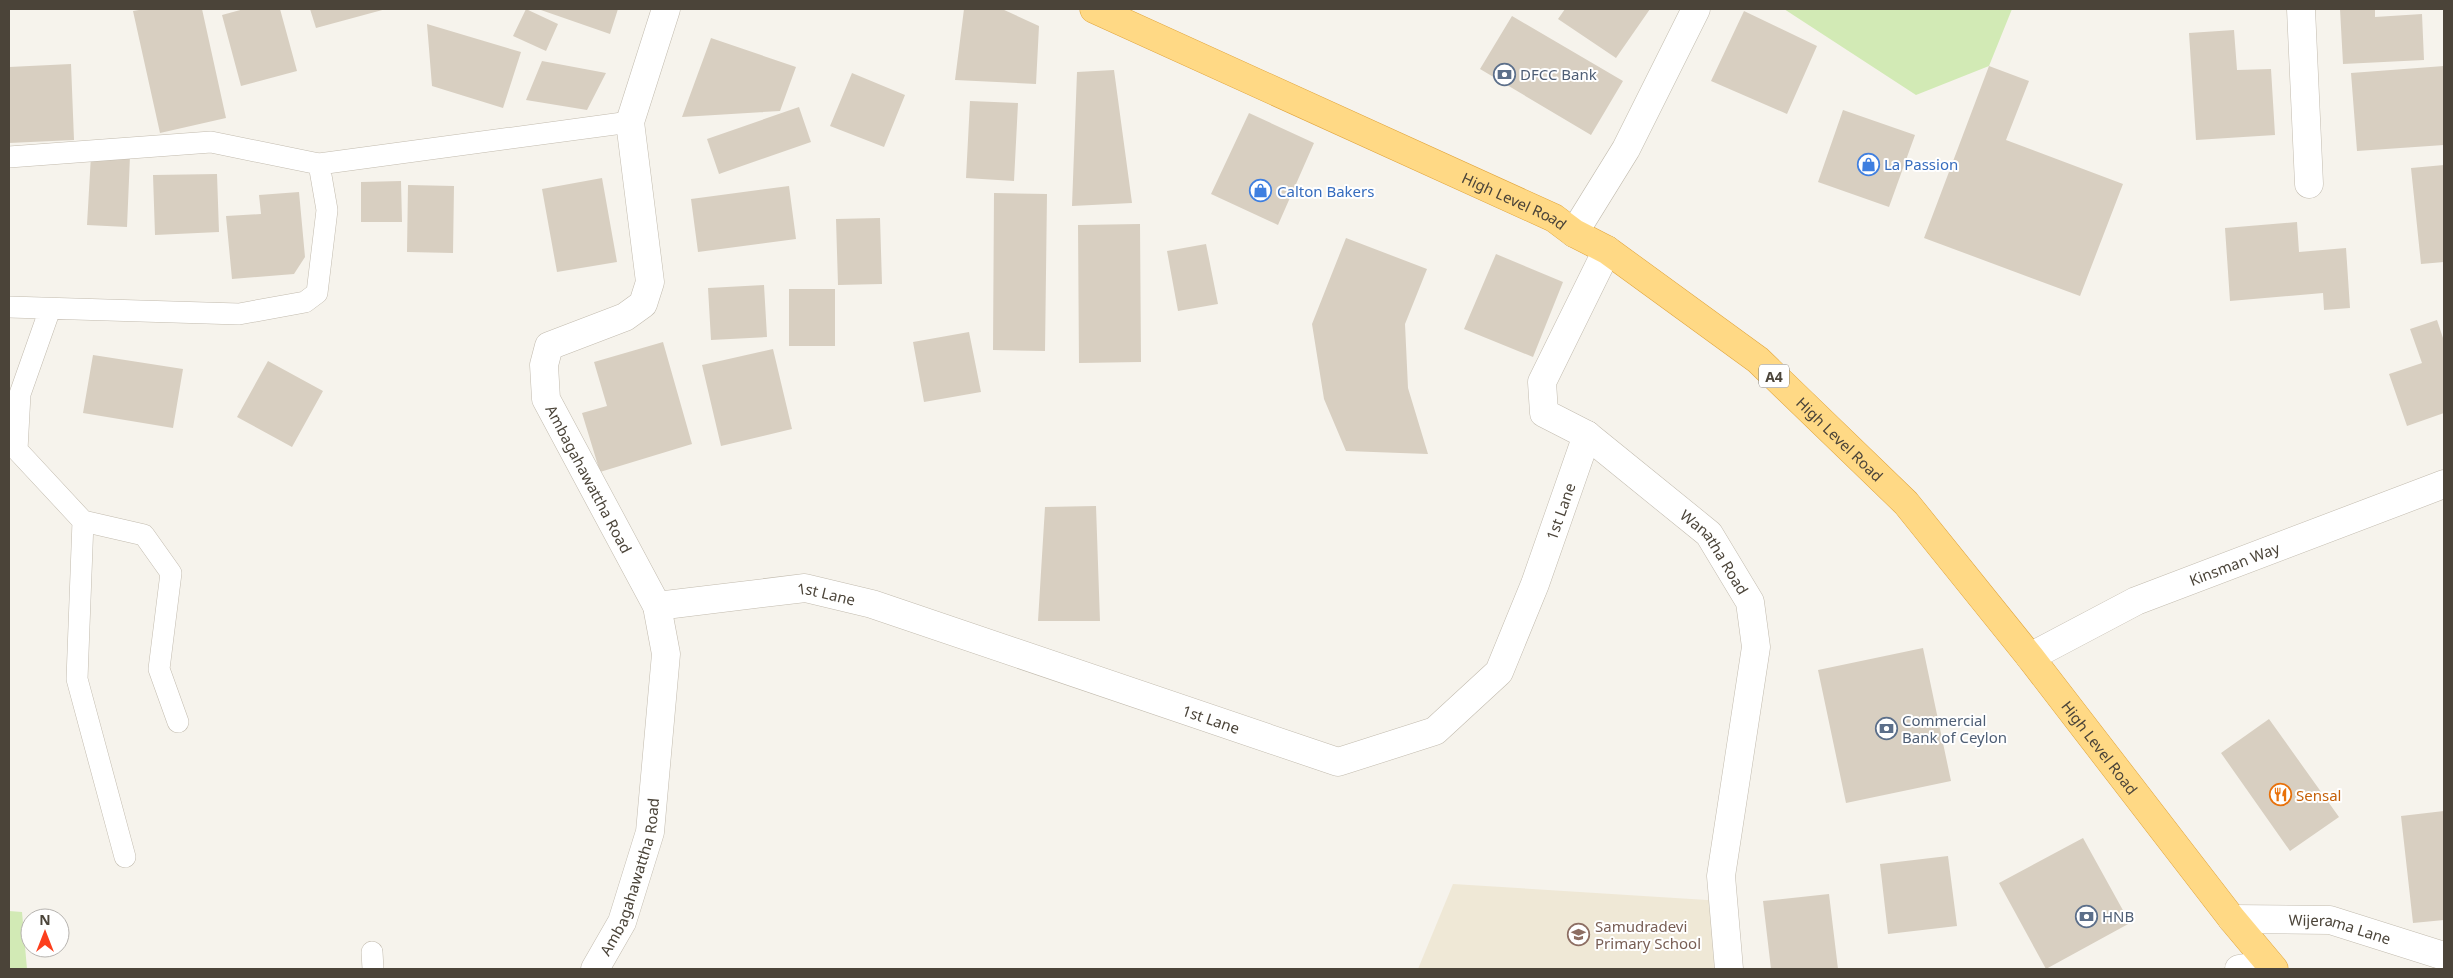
<svg xmlns="http://www.w3.org/2000/svg" width="2453" height="978" font-family="'Noto Sans',sans-serif">
	<rect width="100%" height="100%" fill="#f6f3ec"/>
	<path fill="#efe8d6" d="M1453,884L1723,901L1729,969H1418Z"/>
	<path fill="#d2eab5" d="M1784,9H2012L1989,66L1916,95Z
		M9,911L22,912L27,969H9Z"/>
	<path fill="#d8cfc1" d="M145,9H202L226,118L160,133L133,11Z
		M244,9H280L297,71L241,86L222,15Z
		M310,9H386L316,28Z
		M526,9L558,24L546,51L513,36Z
		M538,9H618L610,34Z
		M964,9H1002L1039,26L1036,84L955,80Z
		M1565,9H1650L1616,58L1558,19Z
		M2340,9H2375V17L2422,14L2424,60L2343,64Z
		M1744,11L1817,46L1787,114L1711,81Z
		M1512,16L1623,81L1591,135L1480,69Z
		M427,24L521,52L503,108L432,86Z
		M2234,30L2237,70L2271,69L2275,135L2196,140L2189,33Z
		M711,38L796,67L780,111L682,117Z
		M542,61L606,73L587,110L526,100Z
		M71,64L74,140L9,143V67Z
		M1989,66L2029,81L2006,140L2123,184L2080,296L1924,238Z
		M2444,66V145L2357,151L2351,73Z
		M1114,70L1132,203L1072,206L1077,72Z
		M852,73L905,95L884,147L830,126Z
		M970,101L1018,103L1014,181L966,178Z
		M799,107L811,142L719,174L707,139Z
		M1843,110L1915,135L1889,207L1818,182Z
		M1249,113L1314,143L1278,225L1211,194Z
		M91,155L130,156L127,227L87,225Z
		M2444,165V262L2421,264L2411,168Z
		M217,174L219,232L155,235L153,175Z
		M602,178L617,262L557,272L542,189Z
		M401,181L402,222H361V182Z
		M408,185L454,186L453,253L407,252Z
		M789,186L796,239L698,252L691,199Z
		M299,192L305,257L294,274L232,279L226,216L261,214L259,195Z
		M994,193L1047,194L1045,351L993,350Z
		M880,218L882,284L838,285L836,219Z
		M2297,222L2299,252L2346,248L2350,308L2324,310L2323,293L2230,301L2225,228Z
		M1140,224L1141,362L1079,363L1078,225Z
		M1346,238L1427,269L1405,324L1408,388L1428,454L1346,451L1324,399L1312,324Z
		M1206,244L1218,304L1178,311L1167,251Z
		M1496,254L1563,282L1533,357L1464,329Z
		M764,285L767,337L711,340L708,288Z
		M789,289H835V346H789Z
		M2437,320L2444,341V413L2407,426L2389,374L2422,363L2410,329Z
		M969,332L981,392L924,402L913,342Z
		M663,342L692,444L600,472L582,413L607,406L594,362Z
		M773,349L792,429L721,446L702,365Z
		M93,355L183,369L173,428L83,413Z
		M268,361L323,391L292,447L237,417Z
		M1096,506L1100,621H1038L1045,507Z
		M1923,648L1951,781L1846,803L1818,670Z
		M2269,719L2339,817L2290,851L2221,753Z
		M2444,811V920L2413,923L2401,816Z
		M2083,838L2130,923L2046,969L1999,883Z
		M1948,856L1957,926L1888,934L1880,864Z
		M1829,894L1838,969H1771L1763,901Z"/>
	<g fill="none" stroke-linecap="round" stroke-linejoin="round">
		<defs>
			<path id="service" d="M9,157L211,142L319,164L630,122
				M9,307L239,314L305,302L317,293L327,210L319,164
				M50,309L20,394L17,450L83,521L77,679L125,857
				M83,521L144,535L171,573L159,669L178,722
				M372,952L373,969"/>
			<g id="minor">
				<path d="M2301,9L2309,184"/>
				<path d="M1574,233L1626,149L1696,9"/>
				<path id="s1" d="M1607,250L1542,382L1544,413L1587,435L1709,534L1750,602L1756,647L1721,876L1729,969"/>
				<path id="s2" d="M657,606L805,588L872,604L1338,762L1435,731L1499,672L1535,584L1587,435"/>
				<path id="s3" d="M2030,657L2136,601L2444,484"/>
				<path id="s4" d="M2232,919L2330,920L2444,956"/>
				<path id="s5" d="M595,969L622,922L650,832L666,654L657,606L546,399L544,365L549,346L625,317L643,304L650,282L630,122L666,9"/>
				<path d="M2239,969L2269,964"/>
			</g>
			<g id="trunk">
				<path id="s6" d="M1094,9L1554,218L1574,233L1607,250L1758,360L1906,503L2030,657L2232,919L2274,969"/>
			</g>
		</defs>
		<use href="#service" stroke="#c2bbae" stroke-width="22"/>
		<use href="#minor" stroke="#c2bbae" stroke-width="29"/>
		<use href="#trunk" stroke="#e0a43c" stroke-width="29"/>
		<use href="#service" stroke="#fff" stroke-width="21"/>
		<use href="#minor" stroke="#fff" stroke-width="28"/>
		<use href="#trunk" stroke="#ffd985" stroke-width="28"/>
	</g>
	<defs>
		<symbol id="bank-ring" viewBox="-11 -11 22 22"><circle r="9.5" fill="#fff" stroke="#5c6f8a" stroke-width="1.5"/><path d="M-6-4H6V4H-6ZM0-2.3a2.3 2.3 0 1 0 0 4.6a2.3 2.3 0 1 0 0-4.6Z" fill="#5c6f8a"/></symbol>
		<symbol id="shop-ring" viewBox="-11 -11 22 22"><circle r="9.5" fill="#fff" stroke="#3f7fe0" stroke-width="1.5"/><path d="M-5-2.5h2.3a2.7 3.5 0 0 1 5.4 0H5L5.5 6h-11ZM-1.5-2.5h3a1.5 2.3 0 0 0-3 0Z" fill="#3f7fe0"/></symbol>
		<symbol id="restaurant-ring" viewBox="-11 -11 22 22"><circle r="9.5" fill="#fff" stroke="#e8710a" stroke-width="1.5"/><path d="M-5-6h1v4h1v-4h1v4h1v-4h1v5L-1.5 .5V6h-2V.5L-5-1ZM5-6V6H3V1.5H1.5Q1.5-4 5-6Z" fill="#e8710a"/></symbol>
		<symbol id="school-ring" viewBox="-11 -11 22 22"><circle r="9.5" fill="#fff" stroke="#8d6e63" stroke-width="1.5"/><path d="M0-5L7-2L0 1L-7-2ZM-4 1L0 2.5L4 1V4Q0 6-4 4Z" fill="#8d6e63"/></symbol>
	</defs>
	<g fill-rule="evenodd">
		<use href="#bank-ring" x="1492" y="62" width="25" height="25"/>
		<use href="#shop-ring" x="1856" y="152" width="25" height="25"/>
		<use href="#shop-ring" x="1248" y="178" width="25" height="25"/>
		<use href="#bank-ring" x="1874" y="716" width="25" height="25"/>
		<use href="#restaurant-ring" x="2268" y="782" width="25" height="25"/>
		<use href="#bank-ring" x="2074" y="904" width="25" height="25"/>
		<use href="#school-ring" x="1566" y="922" width="25" height="25"/>
	</g>
	<g text-anchor="middle" dominant-baseline="central" stroke-width="4" stroke-linejoin="round" paint-order="stroke">
		<rect fill="#fff" stroke="#817c74" stroke-width="1" x="1759" y="364.5" width="30" height="23" rx="4"/>
		<g font-size="14" font-weight="bold" fill="#4b4439">
			<text x="1774" y="376">A4</text>
		</g>
		<g font-size="15" fill="#4e5e75" stroke="#fff" text-anchor="start">
			<text x="1520" y="74">DFCC Bank</text>
			<text x="1902" y="720">Commercial<tspan x="1902" dy="17">Bank of Ceylon</tspan></text>
			<text x="2102" y="916">HNB</text>
		</g>
		<g font-size="15" fill="#366cbe" stroke="#fff" text-anchor="start">
			<text x="1884" y="164">La Passion</text>
			<text x="1277" y="191">Calton Bakers</text>
		</g>
		<g font-size="15" fill="#4b4439" stroke="#fff">
			<text stroke="none"><textPath href="#s6" startOffset="462">High Level Road</textPath></text>
			<text stroke="none"><textPath href="#s6" startOffset="868">High Level Road</textPath></text>
			<text transform="translate(589 479) rotate(62)">Ambagahawattha Road</text>
			<text stroke="none"><textPath href="#s2" startOffset="1071">1st Lane</textPath></text>
			<text stroke="none"><textPath href="#s1" startOffset="401">Wanatha Road</textPath></text>
			<text stroke="none"><textPath href="#s3" startOffset="225">Kinsman Way</textPath></text>
			<text stroke="none"><textPath href="#s2" startOffset="171">1st Lane</textPath></text>
			<text stroke="none"><textPath href="#s2" startOffset="576">1st Lane</textPath></text>
			<text stroke="none"><textPath href="#s6" startOffset="1272">High Level Road</textPath></text>
			<text stroke="none"><textPath href="#s5" startOffset="100">Ambagahawattha Road</textPath></text>
			<text stroke="none"><textPath href="#s4" startOffset="109">Wijerama Lane</textPath></text>
		</g>
		<g font-size="15" fill="#c56008" stroke="#fff" text-anchor="start">
			<text x="2296" y="795">Sensal</text>
		</g>
		<g font-size="15" fill="#785e54" stroke="#fff" text-anchor="start">
			<text x="1595" y="926">Samudradevi<tspan x="1595" dy="17">Primary School</tspan></text>
		</g>
	</g>
	<rect width="2453" height="978" fill="none" stroke="#4b4439" stroke-width="20"/>
	<g transform="translate(45 933)"><circle r="24" fill="#ffffff" stroke="#b7b4b0"/>
	<path d="M0-4L9 19L0 12L-9 19Z" fill="#fc3f1d"/>
	<text y="-8" font-size="14" font-weight="bold" text-anchor="middle" fill="#4b4439">N</text>
	</g>
</svg>
